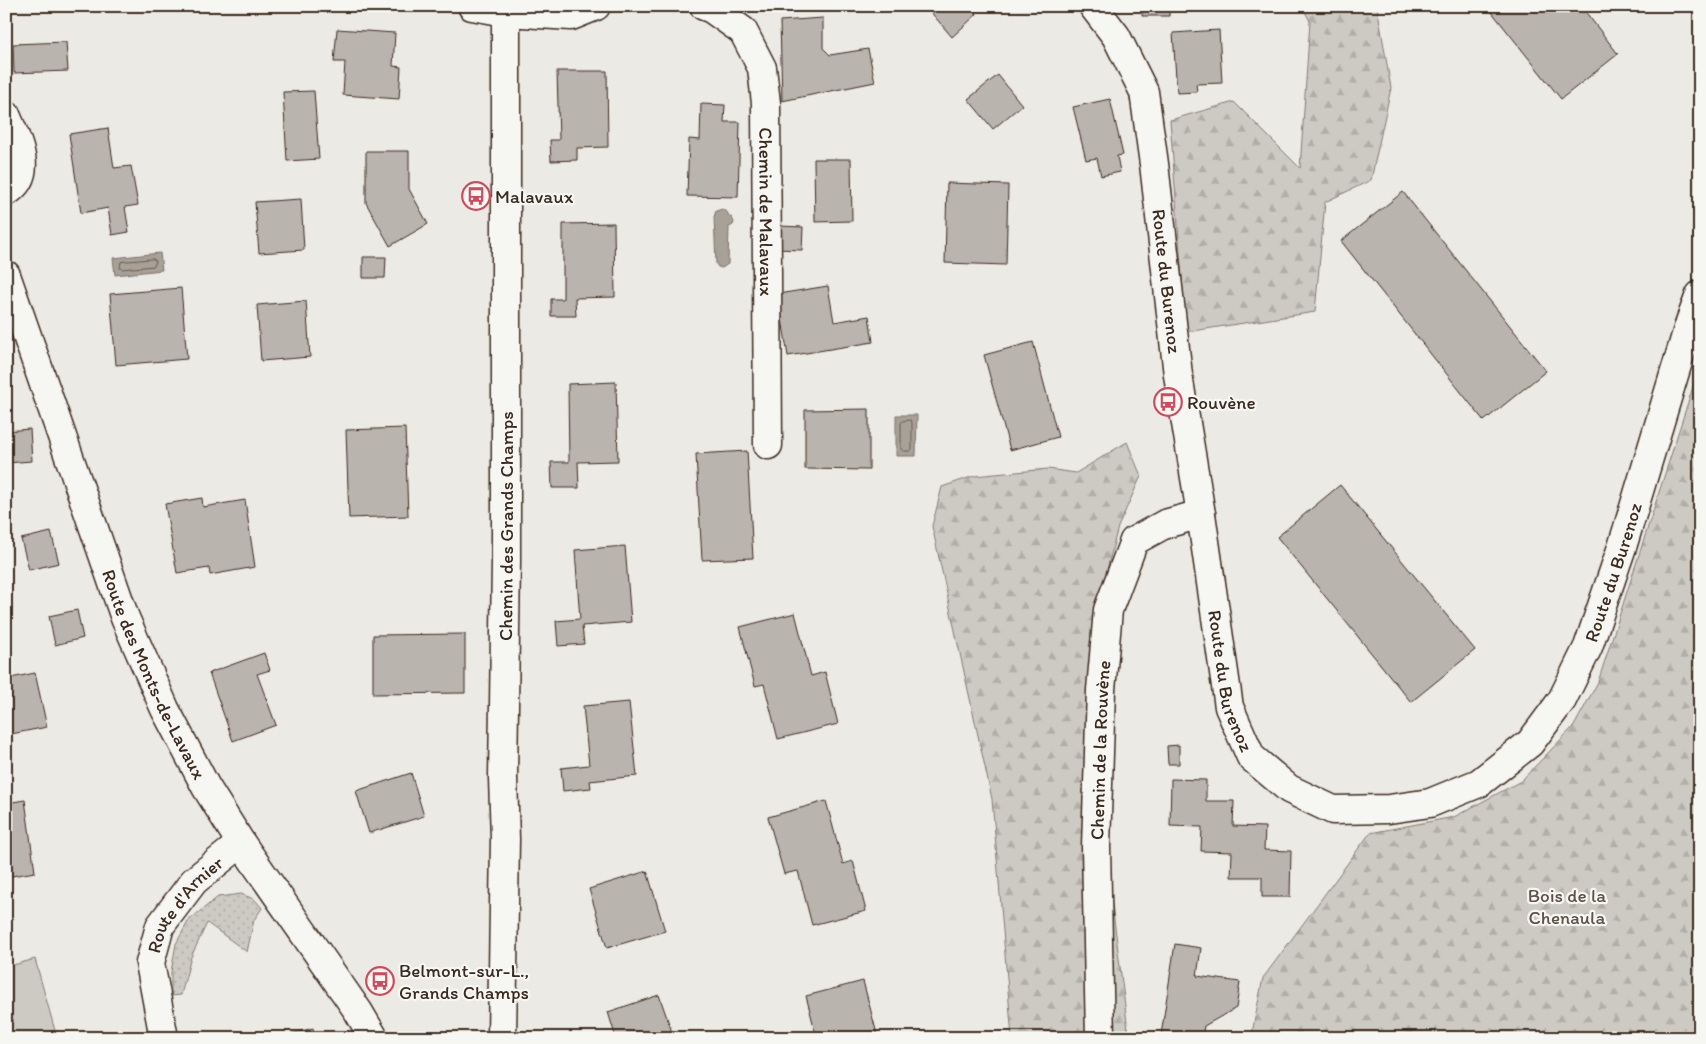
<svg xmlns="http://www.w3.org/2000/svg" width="1706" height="1044" font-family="Itim,sans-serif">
	<defs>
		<pattern id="green-dots" width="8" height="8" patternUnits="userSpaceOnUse" patternTransform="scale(1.25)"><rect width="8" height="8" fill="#cdcac4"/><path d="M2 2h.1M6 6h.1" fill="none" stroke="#b1aea8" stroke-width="1.8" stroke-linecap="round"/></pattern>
		<pattern id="forest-firs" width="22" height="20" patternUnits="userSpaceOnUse" patternTransform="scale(1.25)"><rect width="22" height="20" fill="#cdcac4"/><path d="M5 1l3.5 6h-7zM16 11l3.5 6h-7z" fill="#b1aea8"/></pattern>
	</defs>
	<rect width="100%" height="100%" fill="#ebeae5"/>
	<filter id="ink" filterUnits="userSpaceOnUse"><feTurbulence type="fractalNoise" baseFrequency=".02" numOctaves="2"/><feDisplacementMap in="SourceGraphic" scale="10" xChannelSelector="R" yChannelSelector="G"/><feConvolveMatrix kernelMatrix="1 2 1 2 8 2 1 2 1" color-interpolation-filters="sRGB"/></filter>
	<g filter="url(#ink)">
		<path fill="url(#green-dots)" stroke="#847a71" d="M241,894L254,899L262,908L254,920L247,952L207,923L191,957L181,995L171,996V972L176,944L189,920L218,897Z"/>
		<path fill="url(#forest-firs)" stroke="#847a71" d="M1302,6H1377L1391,88L1371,180L1325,202L1315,312L1186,332L1170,120L1234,102L1300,168L1310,21Z
			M1700,365V1038H1251L1263,978L1370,833L1454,817L1521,781L1574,726L1598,682Z
			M1127,442L1141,476L1118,527L1095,616L1088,713L1128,1030L1145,1038H1012L992,799L932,526L942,487L974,476L1048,469L1076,473Z"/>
		<path fill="#cdcac4" stroke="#847a71" d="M35,959L57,1038H6V967Z"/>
		<path fill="#a8a198" stroke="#7c7167" d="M722,209L727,212L729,216L732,218L734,222L733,225L729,227L728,264L722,268L718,267L716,264L714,217L716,211Z
			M160,253L162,270L115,275L113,258Z
			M896,415H917L916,456H896Z"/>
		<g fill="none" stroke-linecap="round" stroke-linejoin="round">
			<path stroke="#675a4f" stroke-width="1" d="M153,259L156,261L154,266L122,269L120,268L121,262Z
				M903,421L910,420L912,422V449L910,451H903L901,449V423Z"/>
		</g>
		<path fill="#bab4ae" stroke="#3b2a1e" d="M933,6H970L977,14L952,37L929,10Z
			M1142,6H1169V16H1142Z
			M1487,6H1581L1618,54L1561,99Z
			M823,18V48L830,55L868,49L875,82L782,101L780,21Z
			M337,29L395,33L393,66L401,67L399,99L343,95L345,62H334Z
			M1219,30L1222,83L1196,84L1197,92L1177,93L1173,33Z
			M66,42L68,71L14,73L13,44Z
			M557,71H607L608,147L577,148V160L551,161L550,140H559Z
			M998,75L1022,105L993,129L968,99Z
			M314,91L319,159L287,161L283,92Z
			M1110,99L1123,155L1117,156L1120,172L1101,176L1097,158L1086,160L1073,107Z
			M701,104L725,105L724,122H740L738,197L687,196L689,139L700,140Z
			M108,128L114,168L131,166L138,205L125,207L129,232L112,235L108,208L81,213L69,134Z
			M366,151H409V189L428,224L390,246L366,203Z
			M814,159H851L852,221L815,222Z
			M947,183L1008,185L1006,265L945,263Z
			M1403,192L1546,371L1484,421L1341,241Z
			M301,199L304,250L259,253L255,202Z
			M614,223L615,297L575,298L576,316H551V299H563V224Z
			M779,226L803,227L802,250L777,249Z
			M363,257H386L385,278H363Z
			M828,286L834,322L869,316L873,342L788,356L778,294Z
			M181,288L187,359L116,365L110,294Z
			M306,301L310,357L261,361L257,305Z
			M1033,342L1058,437L1010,450L984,355Z
			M616,382L618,461L578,462L579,488H552L551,462H569L568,384Z
			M869,409V470L805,469V410Z
			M405,428L408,516L349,518L346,430Z
			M30,429L32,461L6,463V431Z
			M747,451L753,558L702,560L696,454Z
			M1340,485L1475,650L1411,702L1277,537Z
			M202,498L203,507L245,500L255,567L210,575L209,568L177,573L165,504Z
			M51,532L59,563L29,570L21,539Z
			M625,546L631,622L582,626L584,644L558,646L556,621L580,619L575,550Z
			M77,610L83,638L55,645L49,616Z
			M795,613L811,676L825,672L838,724L778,739L764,684L755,686L740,627Z
			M465,634V693L373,694V635Z
			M264,653L270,670L257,674L276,725L233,741L209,673Z
			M35,673L47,727L6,735V679Z
			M629,702L637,776L590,781L591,788L563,791L561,768L589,765L583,706Z
			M1179,745V764H1168L1167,746Z
			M411,773L424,816L369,833L356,791Z
			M1171,779L1206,780V801H1234L1233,826L1265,827L1264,850L1291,851L1290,897H1262V877H1231L1232,852L1201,851L1202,827L1170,826Z
			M25,800L35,872L6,877V803Z
			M826,801L843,864L853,861L866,911L812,925L798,871L784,874L768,817Z
			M647,871L665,931L607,948L589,889Z
			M1175,944L1201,948L1197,976L1240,982L1236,1008L1204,1026L1202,1038H1177L1161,1035Z
			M863,981L878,1038H817L806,996Z
			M659,995L674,1038H616L608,1012Z
			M313,1028L315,1038H291V1034Z"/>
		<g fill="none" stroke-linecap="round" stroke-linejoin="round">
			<defs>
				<g id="street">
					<path d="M472,6L506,12L571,16L596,6"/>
					<path id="s1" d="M704,6L712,9L743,31L762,68L766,103L768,445"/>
					<path id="s2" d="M1093,6L1116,36L1144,92L1154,164L1178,375L1201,514L1229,707L1251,757L1289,789L1333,810L1389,809L1430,803L1479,783L1530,743L1562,700L1588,647L1623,544L1690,322L1700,295"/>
					<path d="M6,115C16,139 36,174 6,192"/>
					<path id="s3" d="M164,1038L150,963L160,926L194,881L241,843"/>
					<path id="s4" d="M502,1038L505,839L503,778L506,561V12"/>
					<path id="s5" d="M1100,1038L1096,847L1101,690L1108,610L1134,541L1165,524L1201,514"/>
				</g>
				<g id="secondary">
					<path id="s6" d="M6,275L125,618L165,709L206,787L241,843L358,1011L374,1038"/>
				</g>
			</defs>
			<use href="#street" stroke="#3b2a1e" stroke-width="31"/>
			<use href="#secondary" stroke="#3b2a1e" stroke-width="31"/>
			<use href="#street" stroke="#f6f6f2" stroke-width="28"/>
			<use href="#secondary" stroke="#f6f6f2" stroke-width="28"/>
		</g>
	</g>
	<defs>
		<symbol id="bus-ring" viewBox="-11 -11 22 22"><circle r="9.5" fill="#f6f6f2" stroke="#d1495b" stroke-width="1.5"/><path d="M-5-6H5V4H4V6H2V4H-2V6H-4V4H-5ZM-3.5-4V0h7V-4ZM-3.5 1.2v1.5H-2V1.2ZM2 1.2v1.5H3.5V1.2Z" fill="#d1495b"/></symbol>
	</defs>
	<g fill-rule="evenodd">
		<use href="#bus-ring" x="460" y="180" width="32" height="32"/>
		<use href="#bus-ring" x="1152" y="386" width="32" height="32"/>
		<use href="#bus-ring" x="364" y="965" width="32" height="32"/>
	</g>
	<g text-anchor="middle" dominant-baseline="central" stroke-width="4.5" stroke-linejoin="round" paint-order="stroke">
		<g font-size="19" fill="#3b2a1e" stroke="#f6f6f2" text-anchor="start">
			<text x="495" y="196">Malavaux</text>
			<text x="1187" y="402">Rouvène</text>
			<text x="399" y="970">Belmont-sur-L.,<tspan x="399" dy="22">Grands Champs</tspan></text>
		</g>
		<g font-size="19" fill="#3b2a1e" stroke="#f6f6f2">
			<text stroke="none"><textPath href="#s1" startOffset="232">Chemin de Malavaux</textPath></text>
			<text stroke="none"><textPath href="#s2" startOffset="291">Route du Burenoz</textPath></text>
			<text stroke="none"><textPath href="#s4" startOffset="512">Chemin des Grands Champs</textPath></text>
			<text stroke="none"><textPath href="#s2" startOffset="1281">Route du Burenoz</textPath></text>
			<text stroke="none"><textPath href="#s6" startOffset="426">Route des Monts-de-Lavaux</textPath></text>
			<text stroke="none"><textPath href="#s2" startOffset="696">Route du Burenoz</textPath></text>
			<text stroke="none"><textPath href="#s5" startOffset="288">Chemin de la Rouvène</textPath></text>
			<text stroke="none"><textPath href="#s3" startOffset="146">Route d'Arnier</textPath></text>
		</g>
		<g font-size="19" fill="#605248" stroke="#f6f6f2">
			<text x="1567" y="895">Bois de la<tspan x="1567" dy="22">Chenaula</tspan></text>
		</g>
	</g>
	<rect width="1706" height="1044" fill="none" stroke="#f6f6f2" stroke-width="25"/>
	<rect x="12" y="12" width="1681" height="1019" fill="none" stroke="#3b2a1e" stroke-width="2" filter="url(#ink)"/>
</svg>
